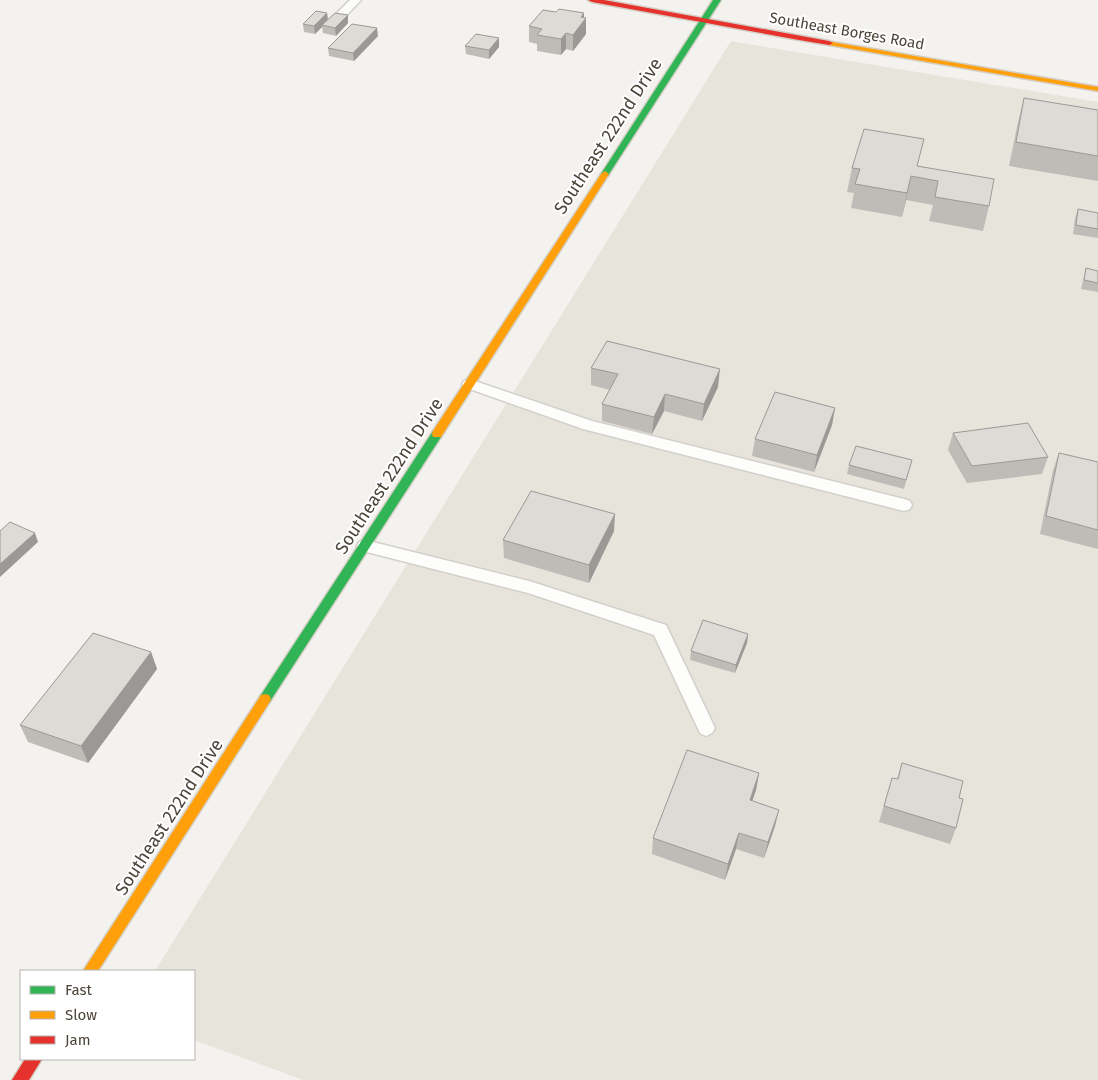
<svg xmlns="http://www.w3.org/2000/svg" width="1098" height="1080" font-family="'Fira Sans',sans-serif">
	<rect width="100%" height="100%" fill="#f4f2ee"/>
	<path fill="#e7e4dc" d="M731,41L1098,102V1080H303L194,1040V971H155Z"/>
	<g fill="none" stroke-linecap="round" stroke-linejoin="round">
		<defs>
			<path id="lane" d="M350,0H361L343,19H335L334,17L335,15Z
				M469,379L592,421L904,499L910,501L912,505L910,509L904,511L583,429L464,387L462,384L464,381Z
				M365,540L529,581L666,625L715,728L712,733L706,736L700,733L654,635L528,593L359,550L357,546L359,542Z"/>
			<path id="fast" d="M713,0H721L609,174L608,176H602L601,174Z
				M437,430L441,431L442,434L441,437L269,703L265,704L261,703L259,699L261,695L433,431Z"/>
			<path id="slow" d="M826,41L1098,87V91L829,45L825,43Z
				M605,171L609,174L441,437H433L432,434L433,431L601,174Z
				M265,694L269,695L271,699L269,703L98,971H83L261,695Z"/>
			<path id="jam" d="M588,0H604L829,41L833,43L829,45L799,40L592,2Z
				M25,1059H42L29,1080H12Z"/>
		</defs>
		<use href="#lane" stroke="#d2d0cb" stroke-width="3"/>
		<use href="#fast" stroke="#d3cfc5" stroke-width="3"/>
		<use href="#slow" stroke="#d3cfc5" stroke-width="3"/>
		<use href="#jam" stroke="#d3cfc5" stroke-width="3"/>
		<use href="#lane" fill="#fdfdfc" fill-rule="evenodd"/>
		<use href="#fast" fill="#30b455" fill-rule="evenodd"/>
		<use href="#slow" fill="#ff9f0a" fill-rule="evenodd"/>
		<use href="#jam" fill="#e5322d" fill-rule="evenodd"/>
	</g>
	<path fill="#bfbcb8" d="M327,13L328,20L348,15V23L336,36L323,33L322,27L315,34L304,32L303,24Z
		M584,18H586V34L573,51L566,49L561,55L537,51V44L529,42V26Z
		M378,36L354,61L329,56L328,48Z
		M465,46L499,47L489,59L466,54Z
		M1024,98L1098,110V181L1009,166L1018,122Z
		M918,166L989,206L983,231L929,221L933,205L906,200L902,217L851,208L854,193L847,192L852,168Z
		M1078,209L1098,213V238L1073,234L1075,218Z
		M1086,268L1098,271V292L1081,289L1084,277Z
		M591,368L718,387L702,421L664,411L652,434L602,421V404L610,390L591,385Z
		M835,408L832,425L814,472L752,456L755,439Z
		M953,433L1048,457L1042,474L967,483L948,450Z
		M1059,453L1098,462V549L1040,534L1053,470Z
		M912,460L904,489L847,474L849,465Z
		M614,531L589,583L504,558L503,540Z
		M748,634L747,643L735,673L690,660L691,651Z
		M151,652L157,669L88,763L28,742L20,725Z
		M902,763L959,798L956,828L950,844L879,822L892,778L897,779Z
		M759,773L756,790L752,801L775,826L764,858L736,849L725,880L652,854L653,838Z"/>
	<path fill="#9b9996" d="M327,13L328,21L322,25V27L315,34L314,26Z
		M584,13V21L586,18V34L573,51V35L581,17Z
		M348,15V23L336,36L335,28Z
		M377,28L378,36L354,61L353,53Z
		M566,33V49L561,55V39Z
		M499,38V47L489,59V50Z
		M911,176L906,200L902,217L907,193Z
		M720,369L718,387L702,421L704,404Z
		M665,394L664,411L652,434L654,417Z
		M835,408L832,425L814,472L817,455Z
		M615,514L614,531L589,583V565Z
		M35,533L38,542L0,577V564Z
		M748,634L747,643L735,673L736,665Z
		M151,652L157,669L88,763L81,746Z
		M759,773L756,790L747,817L750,800Z
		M779,810L775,826L764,858L768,842Z
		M739,833L736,849L725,880L728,864Z"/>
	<path fill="#dedbd6" stroke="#9b9996" d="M559,9L584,13L581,17L586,18L573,35L566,33L561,39L537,35L542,29L529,26L543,10L556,12Z
		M316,11L327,13L314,26L303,24Z
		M335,13L348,15L335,28L322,25Z
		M352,24L377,28L353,53L328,48Z
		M476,34L499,38L489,50L465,46Z
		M1024,98L1098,110V156L1016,142Z
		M864,129L924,139L917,166L994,179L989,206L935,197L938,181L911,176L907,193L855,184L860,169L852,168Z
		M1078,209L1098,213V229L1076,225Z
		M1086,268L1098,271V283L1084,280Z
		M607,341L720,369L704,404L665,394L654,417L602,404L618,374L591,368Z
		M775,392L835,408L817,455L755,439Z
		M1028,423L1048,457L972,466L953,433Z
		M856,446L912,460L906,480L849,465Z
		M1059,453L1098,462V530L1046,516Z
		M531,491L615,514L589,565L503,540Z
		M10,522L35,533L0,564V531Z
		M703,620L748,634L736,665L691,651Z
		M93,633L151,652L81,746L20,725Z
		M687,750L759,773L750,800L779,810L768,842L739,833L728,864L653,838Z
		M902,763L963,781L959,798L963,799L956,828L884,806L892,778L898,779Z"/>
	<g text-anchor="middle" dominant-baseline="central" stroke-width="4" stroke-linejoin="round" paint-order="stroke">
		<g font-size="15" fill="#4b4439" stroke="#fff">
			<text transform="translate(847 31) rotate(10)">Southeast Borges Road</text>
		</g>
		<g font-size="18" fill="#4b4439" stroke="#fff">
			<text transform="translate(608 136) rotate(-57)">Southeast 222nd Drive</text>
			<text transform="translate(389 476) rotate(-57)">Southeast 222nd Drive</text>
			<text transform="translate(169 817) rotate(-57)">Southeast 222nd Drive</text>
		</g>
	</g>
	<rect x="20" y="970" width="175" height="90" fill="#ffffff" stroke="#b7b4b0"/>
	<rect x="30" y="986" width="25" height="8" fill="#30b455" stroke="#b7b4b0"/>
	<text x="65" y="995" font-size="15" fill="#4b4439">Fast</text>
	<rect x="30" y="1011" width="25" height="8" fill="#ff9f0a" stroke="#b7b4b0"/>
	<text x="65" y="1020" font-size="15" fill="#4b4439">Slow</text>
	<rect x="30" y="1036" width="25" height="8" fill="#e5322d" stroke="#b7b4b0"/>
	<text x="65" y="1045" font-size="15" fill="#4b4439">Jam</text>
</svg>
